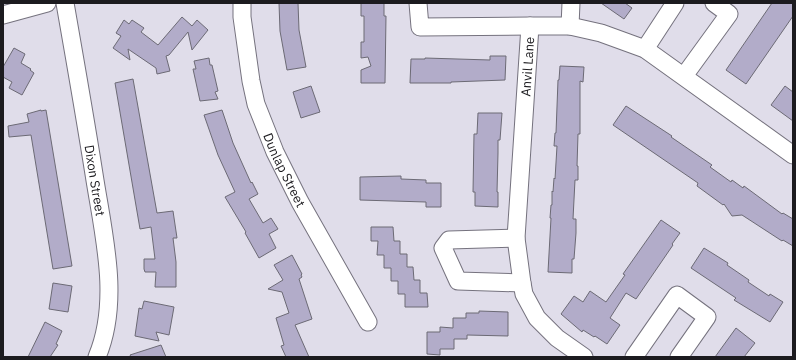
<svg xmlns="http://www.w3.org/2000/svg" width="796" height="360" font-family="'IBM Plex Sans',sans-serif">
	<rect width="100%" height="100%" fill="#e0ddea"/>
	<path fill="#b2acc9" stroke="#6c6a75" d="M279,3H298L299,30L306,67L287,70L280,31Z
		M361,3H384V16H386L385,83H361V70L371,66L368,57L361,58V42H364V16H361Z
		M601,3H625L632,8L624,19Z
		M772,3H793V16L746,84L726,70Z
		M182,17L192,26L197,20L208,30L192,50L188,32L169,55L166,56L170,71L157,74L156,68L128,49L130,60L113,48L121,36L116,33L124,20L129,24L132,20L144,28L141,32L158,45Z
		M14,48L25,54L21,63L31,69L30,70L34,73L22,95L9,88L12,82L3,77V67Z
		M490,56H506L505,80L451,82V83H410L411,59H425V58L490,60Z
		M209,58L210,65H212L218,91L215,92L218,99L200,101L193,69H196L194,61Z
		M560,66L584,67L583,82L580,81V134H578L577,166H578V180H575L573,219H576V233L574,259H572V273L548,272L551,218H550L551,205H552V191L553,192L554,178L555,179L557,146H554L555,133H556L558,80H559Z
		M133,79L157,213L173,211L177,238H173L176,262V287H155L156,272H145L144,269V259H155L151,227L140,229L115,83Z
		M311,86L320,112L301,118L293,92Z
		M785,86L793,92V121L771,105Z
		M626,106L672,136L671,137L712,165L710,167L731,182L732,180L743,188L744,186L782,214L783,213L793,219V246L783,240L782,241L742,215L732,216L724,204L723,205L697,186L698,183L613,125Z
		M41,110V111L46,110L72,266L53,269L31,135L9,137L8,126L29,122L27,114Z
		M222,110L233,143L251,183L252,182L258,194L249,199L263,223L271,218L278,229L269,234L276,248L259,258L245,233L246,232L225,197L235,192L218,155L204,115Z
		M478,113H502L500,140H498V153L497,192H498V207L475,206V192H473L474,134H477Z
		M401,176V179L426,180V183H441V207H426V202L360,200V177Z
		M661,220L680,233L672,244L673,245L636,299L626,293L610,318L620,325L607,344L595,336L594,337L583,330L582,332L561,314L574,296L583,302L590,291L606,302L625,275L623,274Z
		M371,227H393L394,241H400V254H407V267H413L414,280H420V293H427L428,307H405V294H398V281H391V268H384V255H377L378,241H371Z
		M704,248L728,263L727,265L749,280L748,282L769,296L770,294L783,302L770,322L734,300L736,298L691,268Z
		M292,255L302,274L301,275L302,277L299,279L312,319L295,325L309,357H286L281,346L284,345L276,318L289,313L282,292L268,289L283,280L274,265Z
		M53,283L72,286L68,312L49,309Z
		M144,301L174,307L169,335L156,332L159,341L135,336L139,308L142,309Z
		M479,311L508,312V336L467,335V339H454V349H440V355L427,354V332H440V327L453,328V318H466V313H479Z
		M45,322L62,331L56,344L58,345L50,357H28Z
		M736,328L755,343L744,357H715Z
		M161,345L166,357H131L130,355Z"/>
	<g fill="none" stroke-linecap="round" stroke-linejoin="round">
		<defs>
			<g id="minor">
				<path id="s1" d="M65,3C75,60 85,117 94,174C103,233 121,300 97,357"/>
				<path id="s2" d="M242,3V17L251,81L256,104L275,152L300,202L368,322"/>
				<path d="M418,3L420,27L530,26"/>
				<path d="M3,15L47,3"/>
				<path d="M570,26L571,3"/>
				<path d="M645,49L675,3"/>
				<path d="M684,76L729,14L714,3"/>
				<path d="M516,238L449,240L443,248L458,281L522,283"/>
				<path id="s3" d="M584,357L557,338L537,318L524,294L522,283L516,238L530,26H570L601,33L645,49L793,155"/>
				<path d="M634,357L677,295L707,317L679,357"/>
			</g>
		</defs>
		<use href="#minor" stroke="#75727e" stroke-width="19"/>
		<use href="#minor" stroke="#fff" stroke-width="17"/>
	</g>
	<g text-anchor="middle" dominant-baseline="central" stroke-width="4" stroke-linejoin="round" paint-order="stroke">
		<g font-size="13" fill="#1c1b1f" stroke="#edebf8">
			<text stroke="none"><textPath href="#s3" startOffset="317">Anvil Lane</textPath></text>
			<text stroke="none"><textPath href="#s2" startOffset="174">Dunlap Street</textPath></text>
			<text stroke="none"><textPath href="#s1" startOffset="180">Dixon Street</textPath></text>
		</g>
	</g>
	<rect width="796" height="360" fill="none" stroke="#1c1b1f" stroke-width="8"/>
</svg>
